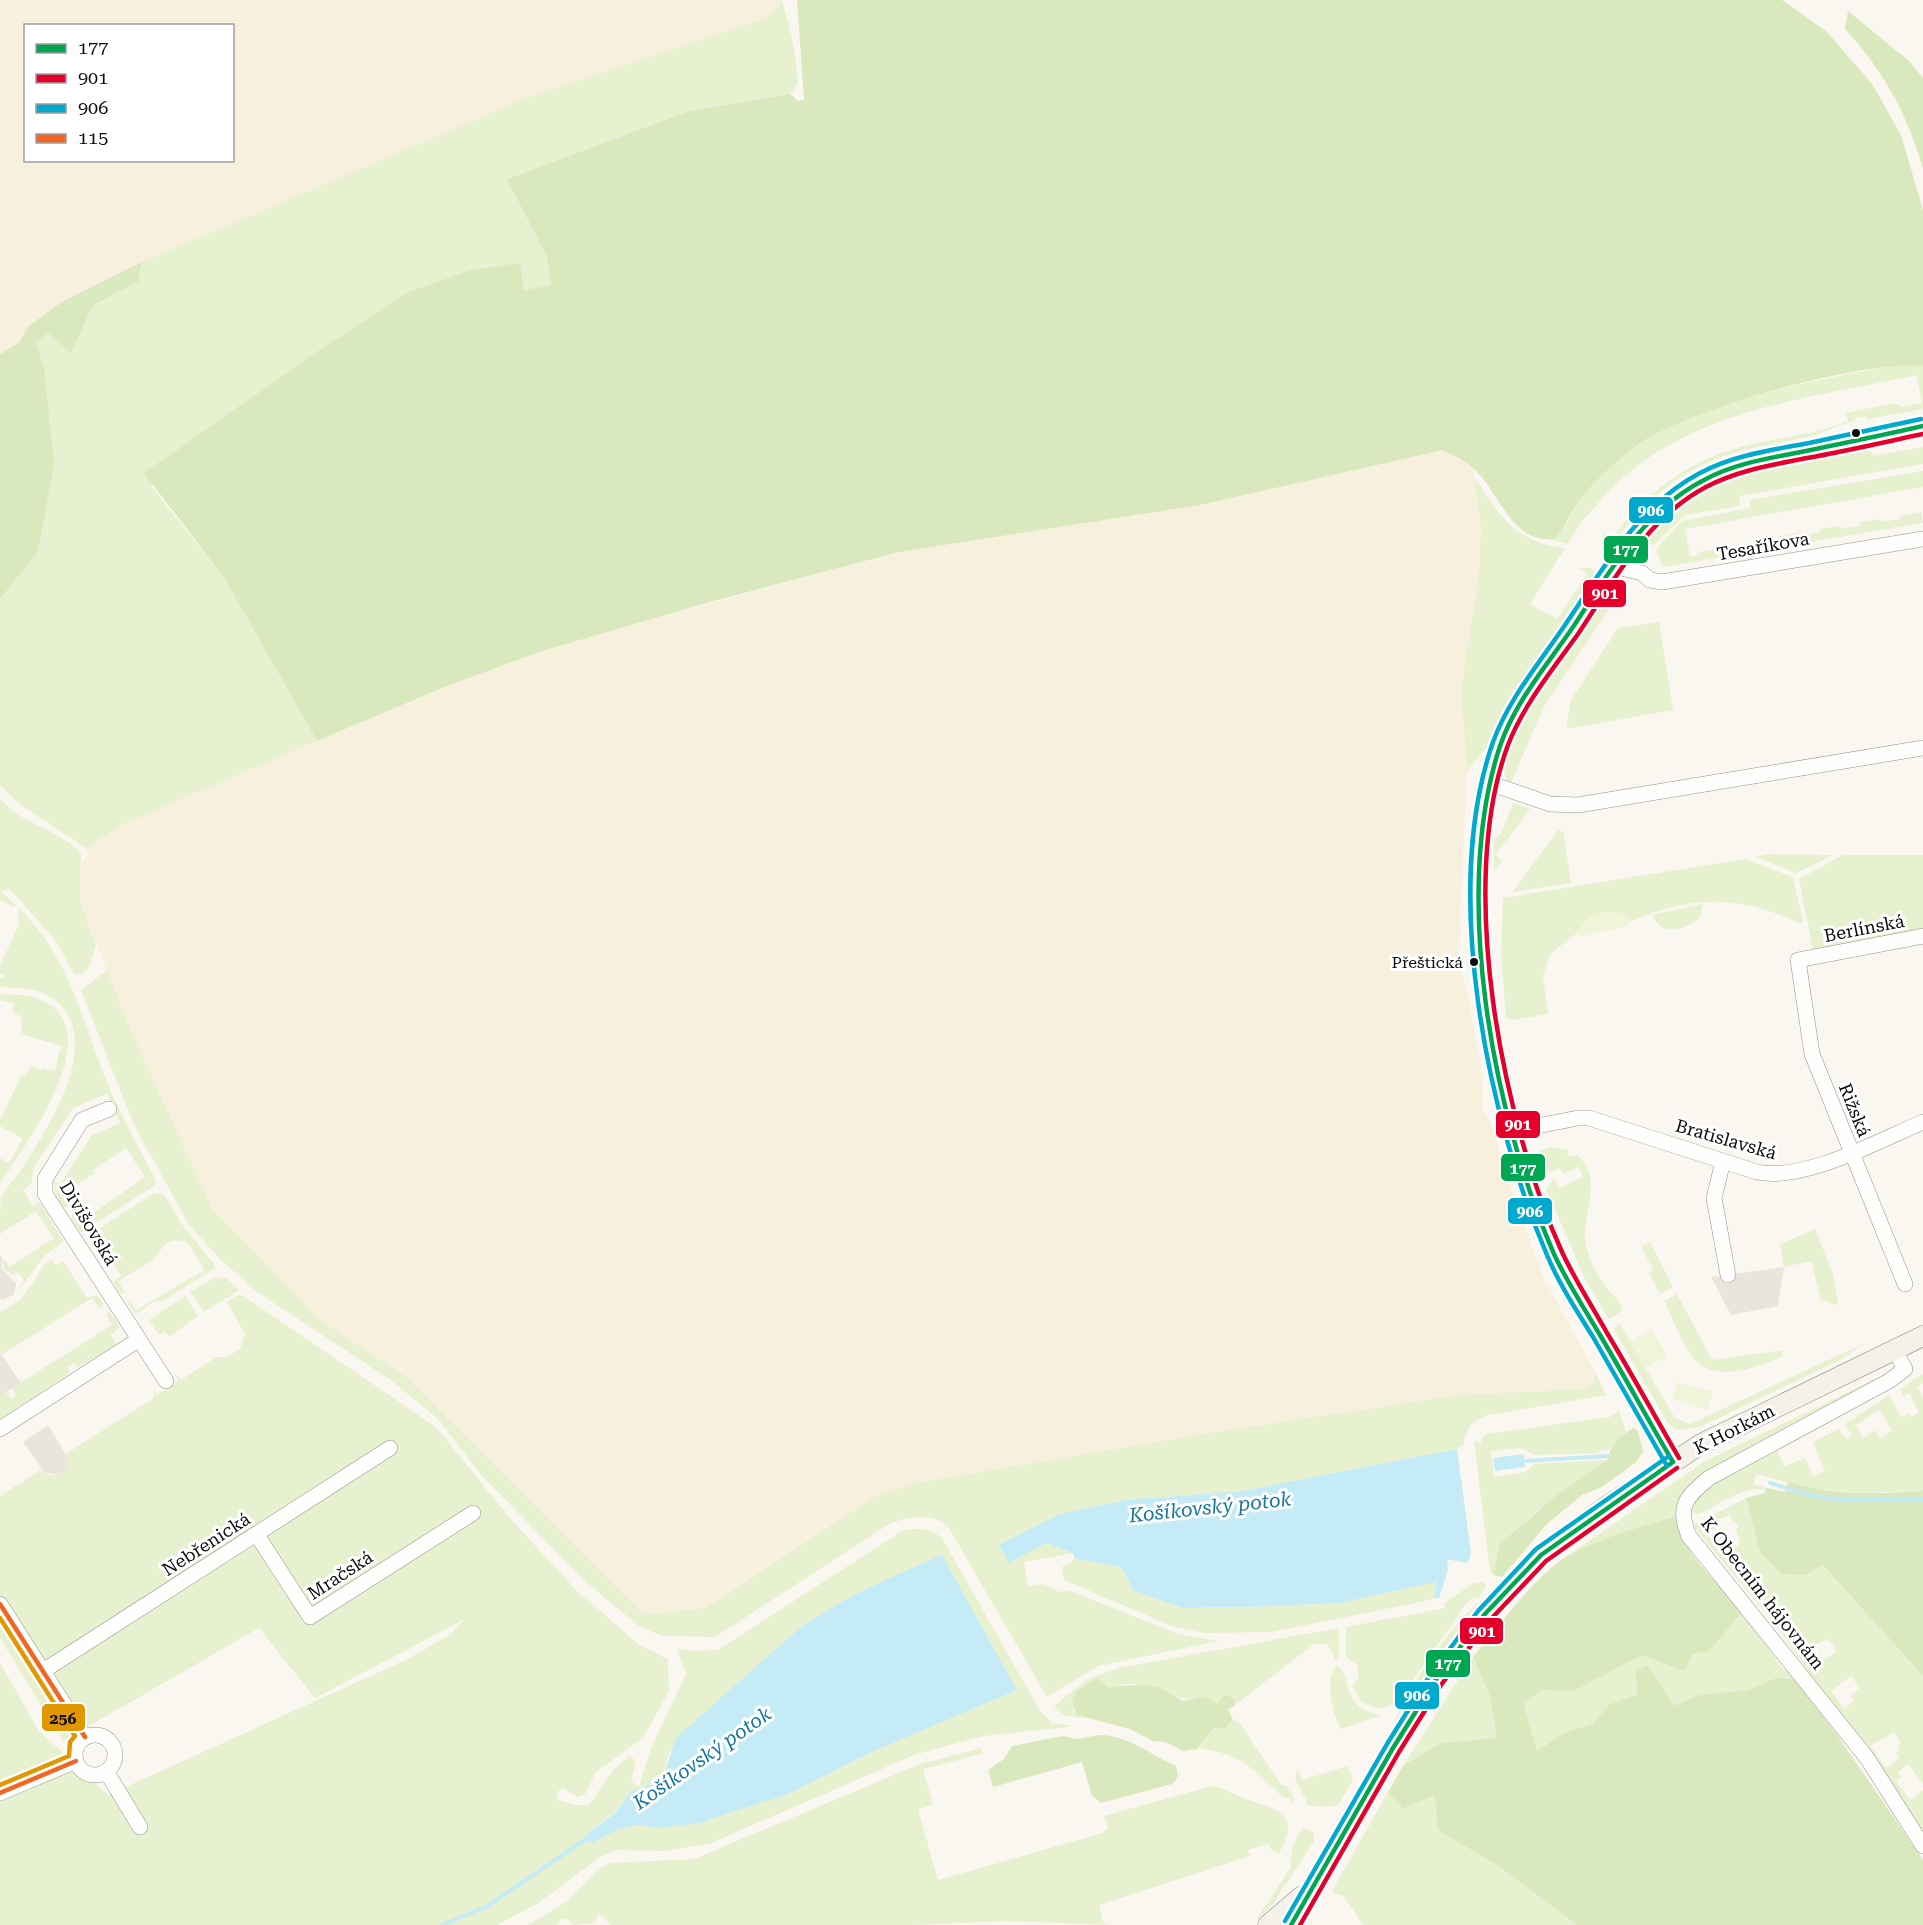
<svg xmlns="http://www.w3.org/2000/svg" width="1923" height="1925" font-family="'Roboto Serif',serif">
	<rect width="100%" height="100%" fill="#faf7f0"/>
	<path fill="#f7f0dc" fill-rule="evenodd" d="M0,0H782V2L767,18L531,96L142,262L60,303L29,326L19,343L0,354ZM26,26H232V160H26Z
		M1443,450L1473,468L1481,526L1479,573L1461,690L1467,771L1458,959L1468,995L1483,1080V1110L1493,1129L1515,1201L1543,1276L1595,1372L1594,1381L1587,1389L1459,1395L1209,1433L916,1483L782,1558L706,1608L644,1615L407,1377L321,1321L212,1208L132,1033L80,902L78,881L82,862L97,840L126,823L447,686L542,651L615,629L900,552L1200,505Z"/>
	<path fill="#e7f0cf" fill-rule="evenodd" d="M782,2C791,29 796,55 798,84L790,94L689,111L507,179L547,257L552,285L524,290L520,263L151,486L225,579L317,741L126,823L97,840L89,850L18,803L0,785V599L38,550L44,368L36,342L48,333L71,353L93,305L138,282L142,262L531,96L767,18Z
		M1903,364L1923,366V409L1867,419L1866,416L1855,418V421C1839,424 1824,433 1808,437C1781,443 1754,446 1727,455C1677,471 1642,506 1610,546L1602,538L1603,533L1611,539C1648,491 1690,459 1749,445C1782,437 1816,434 1848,421L1846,413L1895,403L1902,407L1922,403L1916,375C1804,400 1681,409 1601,500C1589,513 1576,528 1568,544L1547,539C1564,538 1570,515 1578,503C1593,480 1619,458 1641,443C1707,399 1825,378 1903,364Z
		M1923,447V464L1739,496L1740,506L1685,515L1653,546L1644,539C1663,519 1684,498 1708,486C1753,463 1809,459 1858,452L1871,451L1873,456Z
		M1923,471V487L1685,529L1690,557L1700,555L1699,552L1720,548L1721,552L1740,548L1739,545L1760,541L1761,545L1770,543V541L1780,539V536L1801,532L1802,536L1820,532V529L1841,526V529L1860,526V522L1881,519L1882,522L1901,519L1900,516L1921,512L1923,523L1663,567L1656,549L1682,521L1750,508V500Z
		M1474,477C1501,517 1514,542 1565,548L1530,604L1557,619L1587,574L1579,568H1591L1597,575L1492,741L1467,771L1461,690L1479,573L1481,526Z
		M1619,594L1543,708L1511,783H1509L1502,771C1524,707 1565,654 1603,598Z
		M1659,622L1673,710L1566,729L1571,700L1618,628Z
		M0,798C20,824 58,829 81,853L80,902L96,944L90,966L82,974H74L55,940L9,888L1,892L16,905L14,907L0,900Z
		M1513,803L1530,809L1495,855L1502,861L1494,871V840L1502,832Z
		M1558,830L1563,832L1571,883L1513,892Z
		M1770,854L1833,855L1796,873L1755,857Z
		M1843,855H1923V931L1813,950L1799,879Z
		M1745,859L1793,877L1803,922L1799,923C1739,895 1690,895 1630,922L1621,913L1604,912L1550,954L1543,976L1548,1014L1512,1020L1506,1018L1501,951L1503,898Z
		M1703,904L1700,918C1684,930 1662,937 1652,915Z
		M18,908C72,957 83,1026 110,1090C124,1121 141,1151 156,1181L155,1185L81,1233L71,1218L73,1212L80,1222L145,1177L126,1148L93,1170L95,1173L62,1194L69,1206L63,1207L56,1195L53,1180L60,1184L92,1135L120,1123L107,1094L73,1108L34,1167L31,1184L23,1190L33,1206L38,1202L42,1206L64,1242L44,1256L16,1294L24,1280L18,1272L13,1275L4,1269L3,1262L5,1260L10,1267L54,1238L36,1211L0,1234C0,1223 0,1206 1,1197C7,1187 16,1177 23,1167C50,1126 112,1028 45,994C32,987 15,988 0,987V978L3,979L4,974L0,973V966L19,924Z
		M107,970L132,1033L212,1208L321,1321L407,1377L644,1615L706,1608L874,1497L916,1483L1209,1433L1459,1395L1587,1389L1594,1381L1595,1372L1606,1395L1488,1415C1472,1421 1466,1428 1464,1444L1457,1449L1242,1491L1126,1500L1060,1514L1009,1563L1045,1543L1073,1553L1024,1562L1028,1586L1044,1584L1059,1592L1070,1591L1178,1634L1219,1641L1098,1666L1047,1697L949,1528C936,1512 909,1517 891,1523L715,1637L662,1636L639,1626L587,1583L483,1477L438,1419L392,1381L256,1291L220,1259L189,1225L134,1125L81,990Z
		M0,994C12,995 25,994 36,998C115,1025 25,1146 0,1183V1158L9,1163L23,1139L0,1126V1120L22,1074L25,1076L32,1065L42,1071L43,1068L55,1071L61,1046L21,1034L22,1018L12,1011L14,1003L0,1000Z
		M1552,1147L1568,1150L1567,1156L1577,1155C1604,1176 1583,1211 1585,1239C1587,1259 1598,1277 1611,1293C1615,1298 1620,1301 1622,1307L1619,1314L1609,1319L1585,1279L1546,1189L1554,1178L1559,1188L1583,1177L1579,1167L1563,1174L1560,1168L1542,1176L1537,1156L1541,1150Z
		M160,1193L164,1194L181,1223L215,1265L214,1269L163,1301H155L136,1314L128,1304L130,1300L136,1310L205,1270L187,1242C163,1236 165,1249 152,1260C142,1268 129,1274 118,1281L125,1293L121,1294L113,1282L121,1276L93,1233L95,1231L100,1237L104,1234L100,1228L153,1194Z
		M1815,1229L1833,1274L1838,1305L1821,1300L1811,1261L1784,1267L1780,1244Z
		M1650,1242L1673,1287L1660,1294L1649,1273L1653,1270L1641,1246Z
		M52,1259L56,1265L63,1261L87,1298L97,1295L104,1305L100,1309L92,1298L3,1354L0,1352V1313L22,1298L46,1263Z
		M216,1277L228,1279L239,1290L204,1312L190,1292Z
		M1677,1294L1712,1360L1783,1350V1356C1758,1366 1718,1384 1695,1360C1685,1349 1671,1315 1664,1301Z
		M238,1295H242L436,1427L508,1516L576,1590L638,1644L668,1659L669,1691L643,1738L596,1772L585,1794L578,1797L563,1788L557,1792V1800L575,1805H589L614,1769L630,1755L636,1762L631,1781L639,1787L651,1748L687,1672L683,1668L677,1648L692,1651L718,1650L902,1531C917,1527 929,1528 942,1538L1039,1709L1052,1724L1068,1725L1069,1727L983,1736L914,1755L711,1843L666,1851L615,1850L600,1857L537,1904L497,1925H0V1663L39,1731L108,1795L408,1659L450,1635L465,1619L315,1698L259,1628L63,1741L0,1638V1496L41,1470L51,1476L61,1474L68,1458L66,1454L155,1397L152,1387L157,1395L178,1381L174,1373L181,1380L217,1357H227L240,1349L245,1334L227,1302ZM942,1556L1017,1690L865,1755L791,1793L659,1828L636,1825L619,1829L590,1844L584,1836L615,1812L631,1791L651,1784L664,1774L669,1752L795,1632C840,1598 891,1578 942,1556Z
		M185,1296L198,1316L169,1337L165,1331L159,1335L149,1320Z
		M109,1311L120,1327L111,1335L117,1345L77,1368L74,1363L67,1367L70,1373L0,1420V1396L7,1392L11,1399L16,1395L12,1388L112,1325L107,1316Z
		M1619,1323L1675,1418L1690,1424L1865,1343L1842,1359L1700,1427L1677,1430L1667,1422L1614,1329Z
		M1887,1373L1693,1482L1681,1495L1676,1516L1615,1536L1570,1554L1702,1463Z
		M1923,1374V1383L1917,1387L1923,1397V1491L1855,1493L1807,1488L1756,1474L1754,1485L1767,1488L1766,1490C1741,1487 1723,1502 1702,1513L1697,1514L1691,1511C1692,1486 1756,1462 1777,1449L1784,1466L1805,1458L1813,1476L1825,1471L1813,1442L1839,1429L1846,1439L1852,1435L1845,1424L1889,1395L1901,1417L1909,1413L1911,1417L1919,1413L1909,1393L1904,1396L1900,1389ZM1879,1409L1892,1430L1880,1438L1875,1430L1863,1438L1856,1426Z
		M1619,1411L1626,1431L1609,1450H1599V1453L1534,1455L1523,1448L1491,1451L1494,1477L1526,1472L1534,1464L1608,1460C1570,1487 1501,1526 1493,1575L1490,1571L1474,1440L1480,1444L1485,1434L1610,1417Z
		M1746,1498L1760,1552L1805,1575L1823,1565L1923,1676V1784L1908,1764L1898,1772L1901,1777L1896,1781L1910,1800L1923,1790V1832L1775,1624L1694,1527L1695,1524ZM1730,1515L1733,1522L1739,1525L1736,1530L1740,1541L1738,1546L1726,1550L1720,1536L1710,1537L1707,1532L1717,1527L1714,1521ZM1827,1639L1834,1645L1836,1652L1815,1666L1805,1650ZM1851,1676L1860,1688L1850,1696L1854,1701L1844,1709L1831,1691ZM1894,1732L1901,1743L1898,1746L1900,1749L1896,1752L1899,1758L1886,1768L1870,1746Z
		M1075,1559L1121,1567L1134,1591L1183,1608L1278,1606L1340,1603L1436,1582L1435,1596L1439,1598L1272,1632L1204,1633L1174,1627L1064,1580L1062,1567Z
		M1484,1582L1486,1586L1478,1599L1474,1597L1466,1604L1397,1703L1379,1709L1361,1702L1352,1686L1358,1679V1666L1346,1657V1627L1445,1608L1444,1603L1474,1583Z
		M1484,1598L1487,1600L1394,1728C1399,1695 1457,1618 1484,1598Z
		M1743,1611L1752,1620V1626L1783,1669L1790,1671L1795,1679L1776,1678L1748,1690L1699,1695L1674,1707L1636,1670L1638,1695L1610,1704L1592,1724L1564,1733L1537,1751L1522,1703L1542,1690L1574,1691L1642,1655L1692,1654Z
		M1339,1628V1660L1335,1659L1328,1645L1315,1643L1235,1705L1234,1700L1222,1699L1217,1704L1197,1697C1177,1708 1145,1671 1109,1688L1097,1678L1079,1689L1073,1709L1083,1718L1064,1715L1054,1706L1086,1680L1118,1668Z
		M1473,1657L1490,1695L1497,1738L1440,1743L1403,1766Z
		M1337,1665C1348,1674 1346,1692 1356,1703C1362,1712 1374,1711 1379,1716L1341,1729C1332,1713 1324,1680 1337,1665Z
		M1233,1720L1238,1721L1282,1786L1286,1785L1294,1799L1293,1801L1290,1802L1291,1799L1283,1797C1251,1768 1244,1755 1199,1748L1214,1728L1229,1726Z
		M981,1748L982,1754L923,1769L933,1805L918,1809L938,1880L1103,1833L1108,1828L1104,1816L1212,1786C1224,1787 1232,1794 1243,1798C1257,1804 1286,1807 1288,1827C1289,1835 1282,1847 1279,1854L1272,1851L1268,1844L1248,1850L1250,1856L1099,1905L1103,1923L1110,1925L1007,1921L916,1925H611L599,1914L595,1923L573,1925L567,1919H561L557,1925H528L566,1902L603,1866L610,1863L694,1859L920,1764Z
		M1348,1766L1353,1781L1338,1805L1329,1807L1307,1805C1306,1792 1292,1785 1296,1772L1298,1771L1302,1780Z
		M1388,1792L1403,1809L1433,1796C1439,1808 1434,1818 1439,1831L1497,1865L1577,1925H1363L1344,1896L1333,1893V1889Z
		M1303,1828L1314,1832V1841L1273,1904L1255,1922L1291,1867C1289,1856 1295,1836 1303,1828Z"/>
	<path fill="#d9e8bd" d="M797,0H1782L1827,32L1872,84L1901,135L1923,210V366C1861,360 1680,410 1632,449C1613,464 1593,482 1579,501C1570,513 1566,528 1554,539C1509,543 1499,489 1472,467C1463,460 1452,455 1443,450L1200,505L899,552L703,604L542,651L447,686L317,741L225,579L144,473L324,347L409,292L468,271L520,263L524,290L551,285L547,257L507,179L689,111L790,94L798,101L804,100Z
		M1848,11L1909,61L1923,78V168C1907,114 1884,71 1845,29Z
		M142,262L138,282L93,305L71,353L48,333L36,342L44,368L54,464L38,551L0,599V354L19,343L29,326L60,303Z
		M1634,1428L1638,1431L1643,1451L1636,1462L1623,1472L1600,1488L1582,1495L1547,1524L1502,1577L1493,1575L1500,1544L1553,1498L1607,1460C1610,1446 1621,1434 1634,1428Z
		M1788,1482C1831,1496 1878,1494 1923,1491V1676L1823,1565L1805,1575L1782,1574L1760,1552L1746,1498L1764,1493L1767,1488L1785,1492Z
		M1676,1516C1680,1553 1720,1584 1743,1611L1709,1651L1692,1654L1685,1671L1642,1655L1574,1691L1542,1690L1523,1703L1537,1751L1564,1733L1592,1724L1610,1704L1637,1695L1636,1670L1648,1666L1674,1706L1699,1695L1748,1690L1776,1678L1795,1679L1837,1735L1923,1860V1925H1577L1497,1865L1439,1831C1434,1818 1439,1808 1433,1796L1403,1809L1388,1792L1403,1766L1440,1743L1497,1738L1490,1696L1473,1657C1495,1630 1542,1568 1571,1554C1604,1537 1641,1527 1676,1516Z
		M1097,1678L1109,1688L1114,1686L1147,1685L1158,1687L1183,1701L1204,1696L1217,1704L1224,1696H1229L1234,1700L1235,1705L1228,1710L1233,1720L1226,1728H1214L1197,1749L1183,1751L1166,1742L1153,1741L1130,1729L1077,1715L1072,1700L1079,1689Z
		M1099,1735C1129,1735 1150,1755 1176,1766L1178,1777L1172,1784L1101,1803L1092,1796L1082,1762L993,1787L988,1770L1004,1759L1012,1746L1063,1736L1077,1739Z"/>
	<path fill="#f0f4d9" d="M1604,912C1617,912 1626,912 1630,925L1579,937C1579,921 1590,916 1604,912Z
		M1652,1329L1667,1356L1645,1368L1629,1342Z
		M1677,1382L1713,1392L1707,1410L1672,1399Z"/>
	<path fill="#eae5db" d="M0,1254L3,1260L1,1265L2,1269L16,1283L14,1294L3,1300L0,1299Z
		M1784,1267L1778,1306L1731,1315L1711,1277Z
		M0,1352L21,1383L0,1396Z
		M48,1425L68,1458L66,1469L58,1475L44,1472L23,1442Z"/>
	<path fill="#c5ecf6" d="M1457,1449L1471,1553L1469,1560L1465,1563L1447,1559L1448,1570L1439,1598L1434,1597L1437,1579L1436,1582L1340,1603L1278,1606L1183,1608L1134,1591L1121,1567L1075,1559L1073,1553L1046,1543L1009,1563L999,1545L1060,1514L1126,1500L1242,1491Z
		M1524,1454L1525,1467L1495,1471L1493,1458Z
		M942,1555L1017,1690L865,1755L791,1793L699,1823L659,1828L636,1825L619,1829L590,1844L584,1836L615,1813L631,1791L651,1784L664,1774L676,1738L795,1632C840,1598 892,1577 942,1555Z"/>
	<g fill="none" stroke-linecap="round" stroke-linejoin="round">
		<path stroke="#c5ecf6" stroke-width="4" d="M1522,1461L1608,1456
			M1770,1483L1808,1495L1843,1500H1923
			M442,1925L488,1906L590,1836"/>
		<defs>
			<path id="street" d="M1613,566L1642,573L1650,580L1662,582L1923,539
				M1489,783L1550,804L1578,805L1923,748
				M109,1109L82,1120L45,1179V1194L166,1381
				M1512,1131L1578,1118H1589L1757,1172C1804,1182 1878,1141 1923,1122
				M1723,1161L1714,1198L1728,1275
				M1905,1284L1812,1054L1798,960L1923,936
				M1894,1349L1905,1369L1889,1381L1709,1478C1687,1497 1676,1505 1689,1536L1867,1758L1923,1846
				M0,1429L138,1340
				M257,1535L310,1617L473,1513
				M0,1604L85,1737
				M43,1671L390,1448
				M75 1755a20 20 0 1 1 40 0a20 20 0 1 1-40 0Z
				M106,1771L140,1827
				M0,1793L76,1761"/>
			<path id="secondary" d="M1673,1462C1646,1416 1620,1369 1593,1323C1580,1300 1565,1277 1554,1253C1497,1122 1449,884 1500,746C1516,703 1547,665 1573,627C1607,576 1638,520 1692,486C1726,465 1767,458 1806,451C1845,443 1884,435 1923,426
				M1268,1925L1302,1896
				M1291,1925L1393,1748L1435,1681L1484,1615L1527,1568L1604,1508L1701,1444L1923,1336"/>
		</defs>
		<use href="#street" stroke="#93928f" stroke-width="16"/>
		<use href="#secondary" stroke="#8a8885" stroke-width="21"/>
		<use href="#street" stroke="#fefefd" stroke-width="15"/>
		<use href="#secondary" stroke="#f4f1e8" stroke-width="20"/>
		<defs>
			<path id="bus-1" d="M1673,1462C1648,1420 1625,1377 1600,1335C1584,1308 1567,1282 1554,1254C1493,1114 1451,894 1500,746C1515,702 1547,665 1573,627C1609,573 1643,511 1704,480C1735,463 1771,458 1806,451C1845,443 1884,435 1923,426
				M1291,1925L1393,1748L1435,1681L1484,1615L1541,1555L1673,1462"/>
			<path id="bus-2" d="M1679,1458C1655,1417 1632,1374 1607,1333C1592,1306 1575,1280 1562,1252C1502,1120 1456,884 1508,745C1524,704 1553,669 1578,634C1614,580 1647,518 1706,487C1738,470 1773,465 1807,458C1846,451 1885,442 1923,434
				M1300,1925L1399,1752L1441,1685L1490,1620L1546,1561L1677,1468"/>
			<path id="bus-3" d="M1667,1466C1642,1423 1618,1380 1593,1337C1577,1311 1559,1284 1547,1255C1487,1114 1441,891 1493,742C1509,698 1541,661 1567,622C1604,567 1639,505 1700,473C1734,455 1772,450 1809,443C1847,435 1884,427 1921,419
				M1285,1921L1387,1744L1429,1677L1478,1611L1536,1549L1669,1456"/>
			<path id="bus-4" d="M0,1604L85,1737
				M0,1793L76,1761"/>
			<path id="bus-5" d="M0,1618L75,1736L70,1742L69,1756L0,1785"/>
		</defs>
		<use href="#bus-1" stroke="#fff" stroke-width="9"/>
		<use href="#bus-2" stroke="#fff" stroke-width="9"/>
		<use href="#bus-3" stroke="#fff" stroke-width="9"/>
		<use href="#bus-4" stroke="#fff" stroke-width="9"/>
		<use href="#bus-5" stroke="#fff" stroke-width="9"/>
		<use href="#bus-1" stroke="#00a651" stroke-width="4.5"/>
		<use href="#bus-2" stroke="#e4002b" stroke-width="4.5"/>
		<use href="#bus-3" stroke="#00a9ce" stroke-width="4.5"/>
		<use href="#bus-4" stroke="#f26522" stroke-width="4.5"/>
		<use href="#bus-5" stroke="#e09701" stroke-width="4.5"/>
	</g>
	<g fill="#0c0c0c" stroke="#fff" stroke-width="2">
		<circle cx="1856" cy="433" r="5"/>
		<circle cx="1474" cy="962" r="5"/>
	</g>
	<g text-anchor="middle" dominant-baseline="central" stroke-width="6" stroke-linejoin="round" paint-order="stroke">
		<g font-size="16" fill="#0c0c0c" stroke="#fff" text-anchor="end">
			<text x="1463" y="962">Přeštická</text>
		</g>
		<g font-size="18" fill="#0c0c0c" stroke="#fff">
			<text transform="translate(1763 546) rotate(-10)">Tesaříkova</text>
			<text transform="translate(1864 928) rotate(-11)">Berlínská</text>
			<text transform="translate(1855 1110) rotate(68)">Rižská</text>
			<text transform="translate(1726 1139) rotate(16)">Bratislavská</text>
			<text transform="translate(89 1223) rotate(59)">Divišovská</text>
			<text transform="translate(1734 1429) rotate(-27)">K Horkám</text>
			<text transform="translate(206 1544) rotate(-33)">Nebřenická</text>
			<text transform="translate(340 1575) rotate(-33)">Mračská</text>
			<text transform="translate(1763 1593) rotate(52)">K Obecním hájovnám</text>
		</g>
		<g font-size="20" font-style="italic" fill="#1377a0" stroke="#fff">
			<text transform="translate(1210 1507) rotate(-6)">Košíkovský potok</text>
			<text transform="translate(702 1758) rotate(-35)">Košíkovský potok</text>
		</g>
	</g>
	<g stroke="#fff" stroke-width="2">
		<rect x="1628" y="496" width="46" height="28" rx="6" fill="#00a9ce"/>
		<rect x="1603" y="535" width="46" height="29" rx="6" fill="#00a651"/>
		<rect x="1582" y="579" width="45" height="29" rx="6" fill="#e4002b"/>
		<rect x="1495" y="1110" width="46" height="29" rx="6" fill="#e4002b"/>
		<rect x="1500" y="1153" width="46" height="29" rx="6" fill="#00a651"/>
		<rect x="1507" y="1197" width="46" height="28" rx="6" fill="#00a9ce"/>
		<rect x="1459" y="1617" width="45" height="28" rx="6" fill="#e4002b"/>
		<rect x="1425" y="1649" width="46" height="29" rx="6" fill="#00a651"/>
		<rect x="1394" y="1681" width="46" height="29" rx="6" fill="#00a9ce"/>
		<rect x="41" y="1703" width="45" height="29" rx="6" fill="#e09701"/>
	</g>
	<g font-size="16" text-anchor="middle" font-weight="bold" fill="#fff">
		<text x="1651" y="516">906</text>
		<text x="1626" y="555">177</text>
		<text x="1605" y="599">901</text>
		<text x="1518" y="1130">901</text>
		<text x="1523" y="1174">177</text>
		<text x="1530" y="1217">906</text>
		<text x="1482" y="1637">901</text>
		<text x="1448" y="1669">177</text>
		<text x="1417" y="1701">906</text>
	</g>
	<g font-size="16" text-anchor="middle" font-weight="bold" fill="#111">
		<text x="63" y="1724">256</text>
	</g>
	<rect x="24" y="24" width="210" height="138" fill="#ffffff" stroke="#9e9e9e" stroke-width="1.5"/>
	<rect x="36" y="44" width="30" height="9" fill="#00a651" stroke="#9e9e9e" stroke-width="1.5"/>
	<text x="78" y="54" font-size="18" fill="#0c0c0c">177</text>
	<rect x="36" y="74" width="30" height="9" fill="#e4002b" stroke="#9e9e9e" stroke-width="1.5"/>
	<text x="78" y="84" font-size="18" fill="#0c0c0c">901</text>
	<rect x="36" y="104" width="30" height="9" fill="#00a9ce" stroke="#9e9e9e" stroke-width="1.5"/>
	<text x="78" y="114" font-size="18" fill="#0c0c0c">906</text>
	<rect x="36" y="134" width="30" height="9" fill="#f26522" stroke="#9e9e9e" stroke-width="1.5"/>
	<text x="78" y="144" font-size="18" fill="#0c0c0c">115</text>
</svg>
